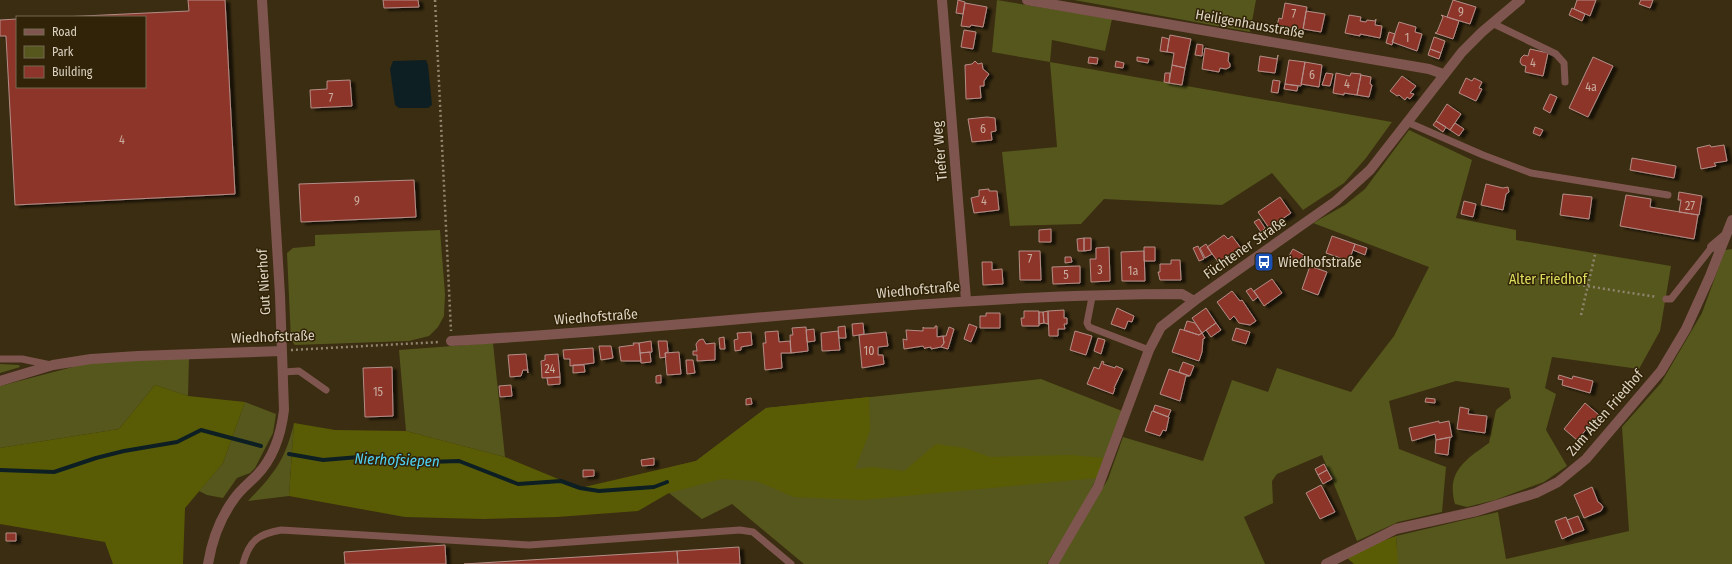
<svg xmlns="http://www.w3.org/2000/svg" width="1732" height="564" font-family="'Fira Sans Condensed',sans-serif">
	<defs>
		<filter id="shadow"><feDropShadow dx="4.5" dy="2.5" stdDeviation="1" flood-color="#0009"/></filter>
	</defs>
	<rect width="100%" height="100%" fill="#3b2d11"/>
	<path fill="#55571c" d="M997,0L1112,19L1105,51L1052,40L1050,62L1392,122L1366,158L1344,183L1303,210L1272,173L1222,205L1104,199L1081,224L1010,226L1002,152L1057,147L1050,62L992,52Z
		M1074,0H1256L1250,32Z
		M1409,130L1472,160L1456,218L1516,230V240L1671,266L1660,331L1639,369L1552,357L1545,388L1556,394L1546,430L1567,466L1544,482L1495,500L1467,507L1455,504C1446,472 1465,460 1489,443L1496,410L1511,398L1509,388L1456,381L1389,401L1399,449L1446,467L1442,512L1398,522L1357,541L1322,455L1277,474L1272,481L1273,503L1244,517L1265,564H1058L1108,479L1123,437L1203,461L1232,380L1268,392L1277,368L1351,392L1394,336L1429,267L1313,223L1345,205L1365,189Z
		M440,230L445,294L444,316L438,327L429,336L409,341L295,345L291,340L287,253L293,248L315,246V235Z
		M1732,249V564H1382L1397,554L1396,536L1498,512L1506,559L1629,531L1622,427L1661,383L1702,313L1725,250Z
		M493,343L505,457L406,431L399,350Z
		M189,358L188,396L155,385L119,429L0,448V386L84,364L138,359Z
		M0,364L19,365L20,367L0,373Z
		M1041,379L1122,411L1106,458L1086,500L1047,564H804L732,504L702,519L669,493L671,467L696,461L766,408Z
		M245,402L276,414L273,433L255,468L250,473L237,478L223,498L207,495L199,491L223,463Z
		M294,423L289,496L248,501C275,473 285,460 294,423Z"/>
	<path fill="#5a5c05" d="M155,385L188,396L245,402L223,463L185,508L183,564H113L105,542L0,524V448L119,429Z
		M869,397L870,431L855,469L872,467L904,471L936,444L965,448L990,457L1070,455L1106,458L1097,478L862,500L794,497L756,481L721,479L669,493L638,511L557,517L484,519L405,517L289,496L294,423L335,430L406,431L505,457L580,488L696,461L766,408Z
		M1396,536L1398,564H1354L1347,558L1371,545Z"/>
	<path fill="#0e1f24" d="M426,60L428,65L432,105L428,108H399L395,105L390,69L393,61Z"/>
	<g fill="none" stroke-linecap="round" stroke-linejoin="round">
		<path stroke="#0e1f24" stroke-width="4" d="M289,454L323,460L371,456L397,463L459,461L518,484L561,481L580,488L599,491L654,487L667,482
			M0,470L54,472L96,458L124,451L177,442L201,430L261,446"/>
	</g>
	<path fill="#8e352b" stroke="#b38d87" filter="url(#shadow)" d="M188,0H225L235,194L15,205L6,36H0V20L17,19V87H145V17H62L189,11Z
		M383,0H418L419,7L384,8Z
		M958,0L965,2L963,14L956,13Z
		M1453,0L1476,7L1470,24L1447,17Z
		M1577,0H1596L1590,16L1574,9Z
		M1641,0H1653L1650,8L1639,4Z
		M965,3L987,7L983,27L971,25L970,27L961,26Z
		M1285,3L1307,7L1303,30L1277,25L1279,18L1282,19Z
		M1572,8L1585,14L1582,21L1569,15Z
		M1306,11L1325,14L1321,32L1303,29Z
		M1349,15L1361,17L1360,21L1366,22L1367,20L1375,21L1376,19L1375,25L1382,26L1380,38L1360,34V36L1345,33Z
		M1441,15L1459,21L1453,39L1435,33L1437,32L1443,17Z
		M1399,22L1416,27L1415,32L1422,34L1417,51L1392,42Z
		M964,30L976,32L973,49L961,47Z
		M1389,32L1395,34L1392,45L1386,43Z
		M1170,35L1191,39L1185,68L1172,65L1174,53L1167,52Z
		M1162,37L1169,39L1167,52L1160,51Z
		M1434,37L1445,41L1441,53L1430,49Z
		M1197,44L1203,45L1202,56L1195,55Z
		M1205,48L1229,53L1228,61L1230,64V67L1226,69L1220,68L1219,72L1202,69Z
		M1430,49L1441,53L1439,59L1428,55Z
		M1530,49L1548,53L1543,76L1525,72L1526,66L1522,65L1520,62L1521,58L1524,55L1528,56Z
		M1278,55L1275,73L1258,71L1260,56L1277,59Z
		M1089,57L1098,58L1097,64L1088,63Z
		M1137,57L1149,59L1148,63L1137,61Z
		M1593,57L1613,66L1588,117L1569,108Z
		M1289,60L1305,62L1301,86L1285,84Z
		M975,61L978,64L982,63L983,69L989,74L984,81V86H980L981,98L966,99L965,65L972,64Z
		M1116,61L1124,63L1123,68L1115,67Z
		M1305,62L1322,65L1319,87L1301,84Z
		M1172,65L1185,68L1182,85L1169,83Z
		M1165,73H1170L1169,83L1164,82Z
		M1326,73L1333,74L1330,86L1322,85Z
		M1336,73L1350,76L1351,73L1361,74L1357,95L1344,93V95L1333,93Z
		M1361,75L1371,77L1370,84L1372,85L1369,97L1357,95Z
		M1402,76L1416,86L1410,93L1414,94L1410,99L1407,97L1405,100L1399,95L1397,96L1390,91Z
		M1466,78L1472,81L1474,78L1482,82L1479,88L1482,89L1476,101L1459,93Z
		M350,80L352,106L311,108L310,90L327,89V81Z
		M1273,80L1280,81L1278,93L1271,92Z
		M1285,84L1298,86L1297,91L1284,89Z
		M1550,94L1557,97L1550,113L1543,109Z
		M1447,104L1461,114L1450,130L1436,121Z
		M987,117L995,118L996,131L991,132L992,140L972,142L968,119Z
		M1436,121L1446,127L1443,132L1433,125Z
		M1455,123L1464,129L1459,136L1450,130Z
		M1535,127L1543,130L1540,136L1533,133Z
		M1710,145L1711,147L1724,145L1727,161L1714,163L1716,166L1701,169L1697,148Z
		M1632,158L1676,166L1674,178L1630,170Z
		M414,180L416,217L301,222L299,184Z
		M1486,184L1503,188L1508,187L1509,192L1506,194L1503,210L1481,205Z
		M989,189V191H997L999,210L974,213L971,198L979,196V190Z
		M1679,192L1702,196L1699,215L1679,212L1681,200H1678Z
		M1563,194L1592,197L1589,219L1560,215Z
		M1626,195L1651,199L1650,207L1698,215L1694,239L1620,226Z
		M1280,197L1291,213L1269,228L1258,212Z
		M1464,201L1476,204L1473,217L1461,214Z
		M1259,219L1265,228L1261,232L1254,222Z
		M1051,229V242H1039V230Z
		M1224,235L1228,239L1232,236L1241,248L1219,263L1207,247Z
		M1332,236L1355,244L1349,261L1326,253Z
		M1084,238V251H1078L1077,239Z
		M1084,238H1091V250L1084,251Z
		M1206,244L1212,254L1205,258L1200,248Z
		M1355,244L1367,248L1365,255L1353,250Z
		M1198,246L1204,259L1199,261L1193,248Z
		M1109,247L1110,281L1091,282L1090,259H1096V248Z
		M1144,247H1155V261H1144Z
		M1293,249L1304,255L1299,265L1287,259Z
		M1019,251H1040L1041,280H1020Z
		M1144,251L1145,281H1122L1121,252Z
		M1065,257H1071L1072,262L1065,263Z
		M1171,260H1180L1181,280H1160L1158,272H1160V264H1171Z
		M982,262H992V270L1002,269L1003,284L983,285Z
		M1080,266V283L1053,284L1052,267Z
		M1310,266L1327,272L1318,295L1302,289Z
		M1272,279L1282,293L1264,306L1254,291Z
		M1251,288L1258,297L1253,301L1246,291Z
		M1232,291L1240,301L1242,300L1256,321L1250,325L1239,323L1234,316L1230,320L1217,302Z
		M1117,308L1134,316L1132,322L1128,321L1125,329L1111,324Z
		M1206,308L1216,323L1202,333L1192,318Z
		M1064,310V318H1067V324H1064L1065,329H1058V336H1049L1048,311Z
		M1024,311H1039V326H1022L1021,318H1024Z
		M1048,311V324L1044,323L1043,312Z
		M1039,312H1043L1044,323L1039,324Z
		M986,313H1000V328H980V316H986Z
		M1187,321L1195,323L1202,333L1199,335L1184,330Z
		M863,323L864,334L853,336L852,324Z
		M1216,323L1221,330L1211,337L1206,330Z
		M969,324L977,327L971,342L964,339Z
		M845,326L846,338H839L838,327Z
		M935,326H937V337L943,336L944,343L941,347L931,349V347L925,348V349L923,346L904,349L903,339L907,340L906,330L923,331V327L924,328H935Z
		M806,327L808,351L791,353L790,335H793L792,328Z
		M949,327L954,329L948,349L941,347L944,343L943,336H946Z
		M1236,328L1250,332L1246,344L1232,340Z
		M814,329L815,341L807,342L806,330Z
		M1180,329L1199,335L1202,333L1205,338L1203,339L1202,352L1199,361L1172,352Z
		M778,331L779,342L790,341L791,353H781L782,368L765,370L763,343H766L765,332Z
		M838,331L840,350L822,351L821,333Z
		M1075,331L1092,336L1086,355L1070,350Z
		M751,332L752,345L741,347V350L735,351L734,340L738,339L737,333Z
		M886,332L888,346L878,347V355H883L884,364L862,368L859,335Z
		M724,337L725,349H720L719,338Z
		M1098,338L1105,340L1101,354L1094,351Z
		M703,339L706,344L715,343V360L697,361V355H693V351H697L696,344L699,340Z
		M651,341L652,352L640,353L639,343Z
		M658,341H667L668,352L665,353L666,357L660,358Z
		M633,343H639L641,361H621L619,347L634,345Z
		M599,346H611L613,358L601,360Z
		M593,348L594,363L570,366V359H564L563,350Z
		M650,352L651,362L641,363L640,353Z
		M679,352L681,374L667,375L665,353Z
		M526,354L528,373L527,370H523L521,376L510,377L508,355Z
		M558,354L560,377L542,378L541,361L545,360V355Z
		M686,360H693L695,373L687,374Z
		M1102,361L1104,362L1103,364L1115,368L1116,366L1123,369L1114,388H1115L1113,394L1087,384L1094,367L1099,369Z
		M1183,362L1194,366L1190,376L1179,372Z
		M573,365H584L585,372L573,373Z
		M392,367L393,416L365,417L363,368Z
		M1169,369L1189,376H1186L1180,401L1160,394Z
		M661,375V383H656V376Z
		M1559,375L1572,379L1573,376L1593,381L1590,393L1562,385L1563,380L1558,379Z
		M560,377V384L548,385L547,378Z
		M511,385L512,396L500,397L499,386Z
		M751,398L752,404L746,405V399Z
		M1426,398L1435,399V403L1425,402Z
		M1585,403L1599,415L1577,440L1564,429Z
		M1155,405L1171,410L1168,417L1153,411Z
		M1460,407L1469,409L1468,414L1487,416L1485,433L1457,429Z
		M1152,411L1169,417L1166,431L1163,430L1160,436L1145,431Z
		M1439,421V423L1449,421L1452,437L1436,440L1435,434L1412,441L1409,428Z
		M1450,437L1448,455L1435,453L1436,440Z
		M654,458V465L642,466L641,460Z
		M1324,464L1327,470L1318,475L1315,469Z
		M583,470H594V476L583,477Z
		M1327,470L1332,479L1323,484L1318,475Z
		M1321,485L1335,512L1320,519L1306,493Z
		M1592,487L1598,502L1601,504L1603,507L1601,511L1584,518L1574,495Z
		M1578,516L1584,530L1573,534L1567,520Z
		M1566,517L1573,534L1562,539L1555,521Z
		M6,533H16V541H6Z
		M445,545L446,564H345L344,552Z
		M739,547L740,564H678L677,551Z
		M677,551L678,564H464Z"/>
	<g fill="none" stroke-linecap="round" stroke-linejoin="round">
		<path stroke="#918570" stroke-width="2.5" stroke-dasharray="2 3" stroke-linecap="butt" d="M435,0L451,331
			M1509,274L1657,297
			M1581,315L1595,255
			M291,350L440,342"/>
		<path stroke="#7f564f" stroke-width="7" d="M1492,23L1556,54L1564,63L1565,82
			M1407,122L1483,155L1531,173L1668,195
			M1092,297L1087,323L1089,327L1149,350
			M1666,299H1671L1712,247
			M0,359H22L51,365
			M283,372L299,371L326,390
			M243,564C249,541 258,534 281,530L529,545L740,530L753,532L791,564"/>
		<path stroke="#7f564f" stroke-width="10" d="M942,0L966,300
			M1027,0L1429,69L1443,74
			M1712,247L1725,236
			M451,341C695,328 937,294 1182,294L1194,301
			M0,381L53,365L91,359L138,356L281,351
			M208,564C212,540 220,518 234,499C240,490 248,484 256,476C274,458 281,435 284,410L280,295L262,0
			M1326,564L1396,529L1477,511L1536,493L1558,482L1586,459L1661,371L1686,329L1710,276L1732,220"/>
		<path stroke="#7f564f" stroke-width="10" d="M1053,564L1098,487L1149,350L1161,327L1194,301L1336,201L1370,170L1462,52L1482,32L1520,0"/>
	</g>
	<defs>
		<symbol id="bus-square" viewBox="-11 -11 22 22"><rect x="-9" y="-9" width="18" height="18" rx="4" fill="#1a4fb4" stroke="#312307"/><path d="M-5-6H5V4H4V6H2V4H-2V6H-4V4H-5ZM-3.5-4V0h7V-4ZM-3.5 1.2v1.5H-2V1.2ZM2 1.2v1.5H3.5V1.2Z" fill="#fff"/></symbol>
	</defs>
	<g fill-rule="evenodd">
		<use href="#bus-square" x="1253" y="251" width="22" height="22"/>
	</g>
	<g text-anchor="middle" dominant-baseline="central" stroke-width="3" stroke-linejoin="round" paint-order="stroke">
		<g font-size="12" fill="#c8ac9d">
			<text x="1461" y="12">9</text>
			<text x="1294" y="14">7</text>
			<text x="1407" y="38">1</text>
			<text x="1533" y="63">4</text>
			<text x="1312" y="75">6</text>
			<text x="1347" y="84">4</text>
			<text x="1591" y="87">4a</text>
			<text x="331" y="98">7</text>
			<text x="983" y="129">6</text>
			<text x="122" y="140">4</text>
			<text x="357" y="201">9</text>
			<text x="984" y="201">4</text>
			<text x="1690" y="206">27</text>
			<text x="1030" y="259">7</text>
			<text x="1100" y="270">3</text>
			<text x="1133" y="271">1a</text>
			<text x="1066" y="275">5</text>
			<text x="869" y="351">10</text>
			<text x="550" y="369">24</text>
			<text x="378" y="392">15</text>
		</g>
		<g font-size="14" fill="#dcd3c3" stroke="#312307">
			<text transform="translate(1250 24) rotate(10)">Heiligenhausstraße</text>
			<text transform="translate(940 151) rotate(-95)">Tiefer Weg</text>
			<text transform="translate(1245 248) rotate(-35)">Füchtener Straße</text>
			<text transform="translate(264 282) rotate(-93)">Gut Nierhof</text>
			<text transform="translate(918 290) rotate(-5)">Wiedhofstraße</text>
			<text transform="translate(596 317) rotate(-4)">Wiedhofstraße</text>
			<text transform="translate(273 337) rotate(-2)">Wiedhofstraße</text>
			<text transform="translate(1605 413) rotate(-49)">Zum Alten Friedhof</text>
		</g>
		<g font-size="14" fill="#dcd3c3" stroke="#312307" text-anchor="start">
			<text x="1278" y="262">Wiedhofstraße</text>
		</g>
		<g font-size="14" fill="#dce05d" stroke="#312307">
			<text x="1548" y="279">Alter Friedhof</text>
		</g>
		<g font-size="15" font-style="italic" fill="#4fd2f5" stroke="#312307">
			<text transform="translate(397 460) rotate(2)">Nierhofsiepen</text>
		</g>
	</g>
	<rect x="16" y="16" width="130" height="72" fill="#312307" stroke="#756952"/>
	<rect x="24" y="29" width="20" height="6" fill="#7f564f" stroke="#756952"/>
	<text x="52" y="36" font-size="12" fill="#dcd3c3">Road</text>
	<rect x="24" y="46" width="20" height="12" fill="#55571c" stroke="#756952"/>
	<text x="52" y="56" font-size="12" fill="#dcd3c3">Park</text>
	<rect x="24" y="66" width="20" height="12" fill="#8e352b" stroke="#756952"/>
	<text x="52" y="76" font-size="12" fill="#dcd3c3">Building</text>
</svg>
